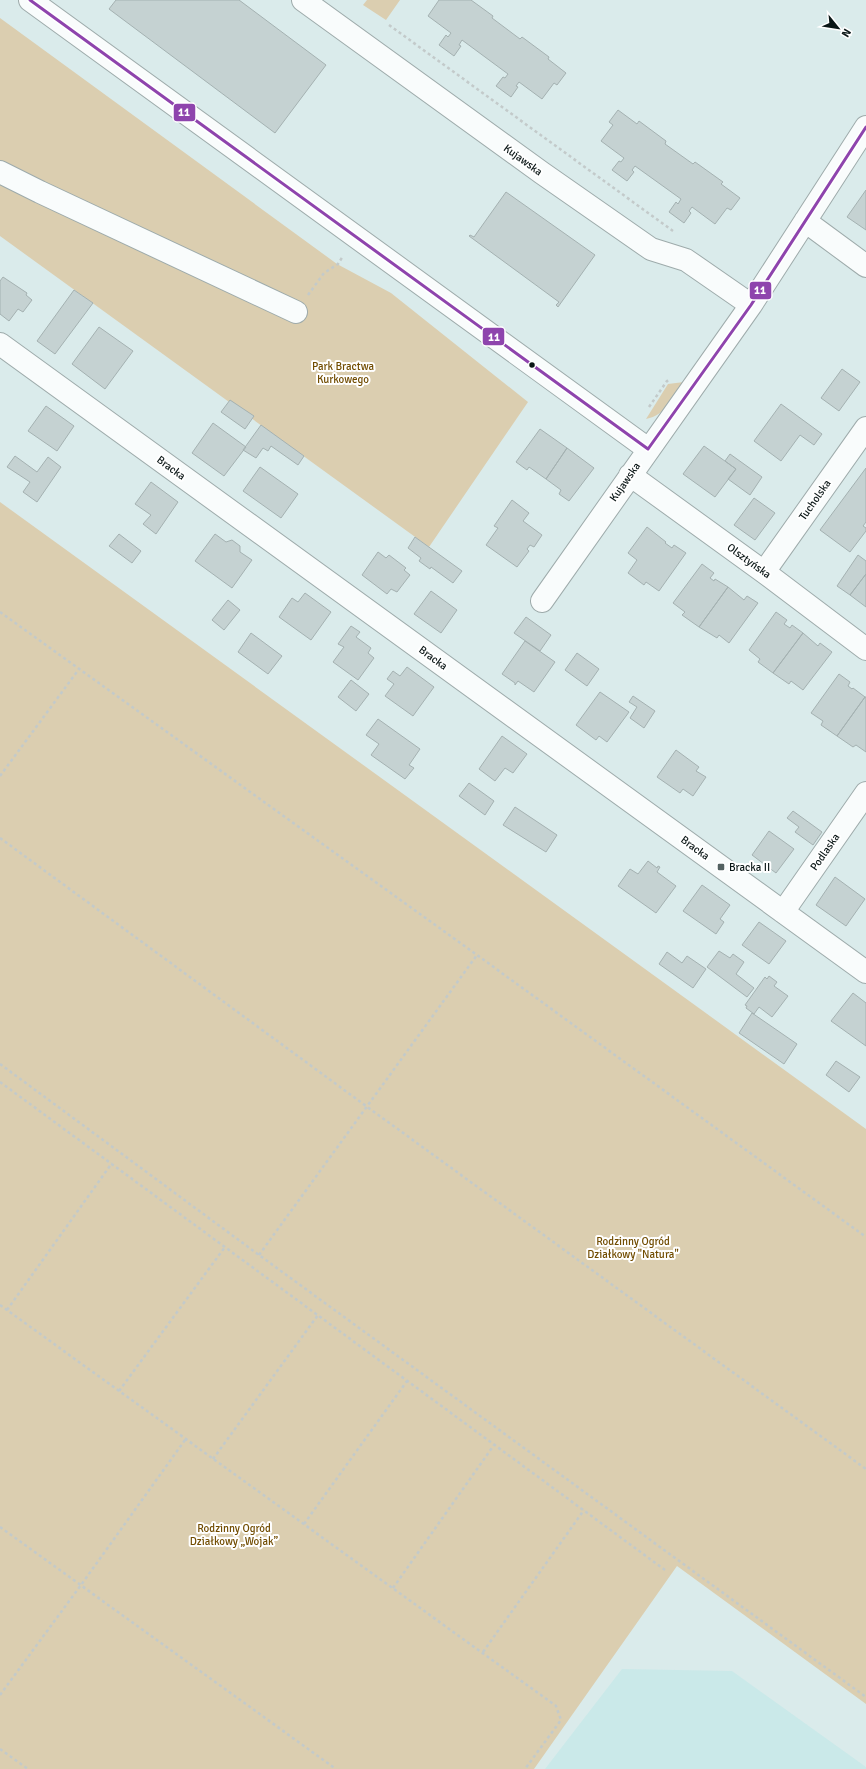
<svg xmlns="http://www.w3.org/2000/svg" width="866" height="1769" font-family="Signika,sans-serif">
	<rect width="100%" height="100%" fill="#daebeb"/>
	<path fill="#cae9e9" d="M622,1669L732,1671L866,1767V1769H545Z"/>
	<path fill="#dbceb0" d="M367,0H400L386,20L363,5Z
		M0,18L337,264L391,293L528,402L429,547L0,236Z
		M684,382C673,398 666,415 646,419L668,384Z
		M0,502L866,1129V1704L677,1566L534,1769H0Z"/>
	<path fill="#c5d2d2" stroke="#a4b1b1" d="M116,0H239L326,65L275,133L109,9Z
		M439,0H471L493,16L492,18L520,39L522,37L549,57L548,59L566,73L557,85L554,83L542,99L519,82L516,86L518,87L511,97L496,86L503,77L505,78L508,74L462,40L459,45L461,46L454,56L439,45L446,35L448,37L451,33L428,16Z
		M618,110L637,124L639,121L666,141L665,144L693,164L695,162L723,182L721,184L740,198L731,210L727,208L715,224L692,207L689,211L691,213L684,223L669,212L676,202L678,204L681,199L635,166L632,170L634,172L627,181L612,170L619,161L621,162L624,158L601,141L613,125L609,122Z
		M866,190V230L847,217Z
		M506,192L595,255L558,307L556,305L559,302L469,236L470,235L474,237Z
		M3,277L27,293L26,295L32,300L23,312L18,309L9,321L0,314V281Z
		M74,290L93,303L55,354L37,341Z
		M99,327L133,351L105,389L72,364Z
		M842,369L860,382L839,411L821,398Z
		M230,400L254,416L245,429L221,412Z
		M781,404L822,434L814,445L800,435L781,461L754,441Z
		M46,406L74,426L57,451L28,431Z
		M213,423L246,447L224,476L192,453Z
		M261,425L304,456L298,465L271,446L268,451L263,448L256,458L243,450Z
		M540,429L567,448L546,479L529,467L527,470L516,462Z
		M704,446L736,469L715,497L683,474Z
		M567,448L594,468L569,501L559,494L561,490L546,479Z
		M730,454L762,477L750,495L728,479L736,469L725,461Z
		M15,456L37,472L48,457L61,467L37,502L23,492L30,482L7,467Z
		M260,467L298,494L281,518L243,491Z
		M866,468V522L863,526L866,528V531L850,552L820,530Z
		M151,482L178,502L156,534L143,524L151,515L135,504Z
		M754,498L775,513L755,540L734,525Z
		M512,500L529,513L523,521L542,535L534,547L530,545L527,549L529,551L517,567L486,545L498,528L494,526Z
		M647,527L666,542L665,543L672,548L674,545L686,553L659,591L646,582L644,585L628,573L637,560L628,553Z
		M119,534L141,551L132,563L109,546Z
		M215,534L226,542L232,540L240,546V552L252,560L232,588L195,561Z
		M415,537L462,571L453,583L431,567L430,569L419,561L421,558L408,548Z
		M378,552L386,558L389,555L406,568L404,570L410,575L397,592L391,589L387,594L362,575Z
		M858,555L866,561V574L850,595L837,586Z
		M702,564L714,573L710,578L714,581L715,579L728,587L699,627L682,615L685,612L673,603Z
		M866,574V607L850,595Z
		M728,587L744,600L747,596L758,603L729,643L719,635L717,638L699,627Z
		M431,591L457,610L441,633L414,614Z
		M305,593L331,612L311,640L279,617L292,598L298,602Z
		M228,600L240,610L224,630L212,620Z
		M776,612L787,620L784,624L790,628L792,625L803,633L773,673L758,662L760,659L749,650Z
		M526,617L551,635L540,651L514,633Z
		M351,626L360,632L356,637L371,648L368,653L374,658L358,680L333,662L344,647L338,644Z
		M251,633L282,656L268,674L238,652Z
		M803,633L818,646L820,643L832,652L803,690L791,681L789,684L773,673Z
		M525,641L555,662L534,692L518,681L515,685V683L502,674Z
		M577,653L599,669L587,686L565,670Z
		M407,667L434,687L413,716L385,696L394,684L387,679L393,671L400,676Z
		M839,674L850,682L848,686L852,689L853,688L865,697L837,736L821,725L823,721L811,713Z
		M351,680L369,694L356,711L338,697Z
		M600,692L629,712L607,742L599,736L596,740L576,725Z
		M633,696L655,711L644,728L630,718L637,707L629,702Z
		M865,697H866V752L856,745L853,747L837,736Z
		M378,719L420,749L409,765L414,768L405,779L371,755L379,744L366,735Z
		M502,736L527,754L513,773L505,768L495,781L479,769Z
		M676,750L699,767L696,771L706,777L693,796L683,789L680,793L657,777Z
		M469,783L494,801L485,815L459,796Z
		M515,807L557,835L546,852L503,825Z
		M793,811L822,832L813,845L795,832L799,827L787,818Z
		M769,831L794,849L776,873L752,855Z
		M648,861L657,868L658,866L660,867L657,872L676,886L656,913L618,886L630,869L638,874Z
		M835,877L865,899L846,926L816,905Z
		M702,885L730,905L720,919L724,922L716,934L683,911Z
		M759,922L786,941L769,964L742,945Z
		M719,951L730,958L733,954L744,962L736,974L754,988L747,997L707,967Z
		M667,952L682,963L687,956L706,969L693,988L659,964Z
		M769,976L777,982L774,986L788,996L772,1017L759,1007L754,1014L746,1008L747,1006L745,1005L765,977L767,979Z
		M853,993L866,1003V1046L831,1021Z
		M752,1013L797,1044L784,1064L739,1033Z
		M836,1061L860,1077L849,1092L826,1075Z"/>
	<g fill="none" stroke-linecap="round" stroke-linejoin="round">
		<defs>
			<path id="minor" d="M30,0L648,449
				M303,0L542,173L651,249L686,260L751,305
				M0,172L40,192L296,312
				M805,221L866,266
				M0,344L866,972
				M630,475L764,572L866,649
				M764,572L866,428
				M542,601L751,305L866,127
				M783,912L866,793"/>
		</defs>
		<use href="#minor" stroke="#9eabab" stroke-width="24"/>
		<path stroke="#c3caca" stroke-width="2.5" stroke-dasharray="3 3" stroke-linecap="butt" d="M389,25L673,231
			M308,295L324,273L338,264L343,256
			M649,407L667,381L670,380
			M0,612L477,955L866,1237
			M0,776L79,669
			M0,838L366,1106L866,1469
			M0,1064L259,1255L866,1697
			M0,1082L665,1570
			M259,1255L477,955
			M0,1305L556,1706L561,1720L525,1769
			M7,1310L112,1163
			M119,1391L225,1247
			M213,1459L318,1315
			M304,1524L407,1381
			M0,1527L336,1769
			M393,1588L494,1445
			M483,1652L584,1510
			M0,1695L81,1585L185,1440
			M0,1749L28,1769"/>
		<use href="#minor" stroke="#f9fcfc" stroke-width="22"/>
		<defs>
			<path id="bus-1" d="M30,0L648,449
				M648,449L751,305L866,127"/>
		</defs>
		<use href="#bus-1" stroke="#fff" stroke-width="6"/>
		<use href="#bus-1" stroke="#8e44ad" stroke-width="3"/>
	</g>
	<circle fill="#0a1616" stroke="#fff" stroke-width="1.5" cx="532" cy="365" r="3.5"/>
	<rect fill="#536161" stroke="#fff" stroke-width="1.5" x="717" y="863" width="8" height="8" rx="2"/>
	<g text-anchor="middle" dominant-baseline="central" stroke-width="4" stroke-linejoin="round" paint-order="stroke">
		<g font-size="11" fill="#0a1616" stroke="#fff">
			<text transform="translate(523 160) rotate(36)">Kujawska</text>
			<text transform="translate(171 468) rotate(36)">Bracka</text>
			<text transform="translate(625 482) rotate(-55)">Kujawska</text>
			<text transform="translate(815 500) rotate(-55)">Tucholska</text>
			<text transform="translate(749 561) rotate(36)">Olsztyńska</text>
			<text transform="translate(433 658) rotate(36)">Bracka</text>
			<text transform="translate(695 848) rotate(36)">Bracka</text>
			<text transform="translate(825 852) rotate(-55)">Podlaska</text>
		</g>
		<g font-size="11" fill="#714c00" stroke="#fff">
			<text x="343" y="366">Park Bractwa<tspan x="343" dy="13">Kurkowego</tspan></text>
			<text x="633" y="1241">Rodzinny Ogród<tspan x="633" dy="13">Działkowy "Natura"</tspan></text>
			<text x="234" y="1528">Rodzinny Ogród<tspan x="234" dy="13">Działkowy „Wojak”</tspan></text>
		</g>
		<g font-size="11" fill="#0a1616" stroke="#fff" text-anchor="start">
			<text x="729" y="867">Bracka II</text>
		</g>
	</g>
	<g stroke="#fff" stroke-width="1.5">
		<rect x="173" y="103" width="23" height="19" rx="4" fill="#8e44ad"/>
		<rect x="749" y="281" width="23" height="19" rx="4" fill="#8e44ad"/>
		<rect x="482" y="327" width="23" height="19" rx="4" fill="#8e44ad"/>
	</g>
	<g font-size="11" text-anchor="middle" font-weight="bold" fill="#fff">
		<text x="184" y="116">11</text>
		<text x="760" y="294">11</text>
		<text x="494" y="341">11</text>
	</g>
	<g transform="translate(838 28) rotate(120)" stroke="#ffffff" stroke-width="3" paint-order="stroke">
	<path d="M0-3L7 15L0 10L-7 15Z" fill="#0a1616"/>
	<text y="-6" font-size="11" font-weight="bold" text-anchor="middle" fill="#0a1616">N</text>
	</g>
</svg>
